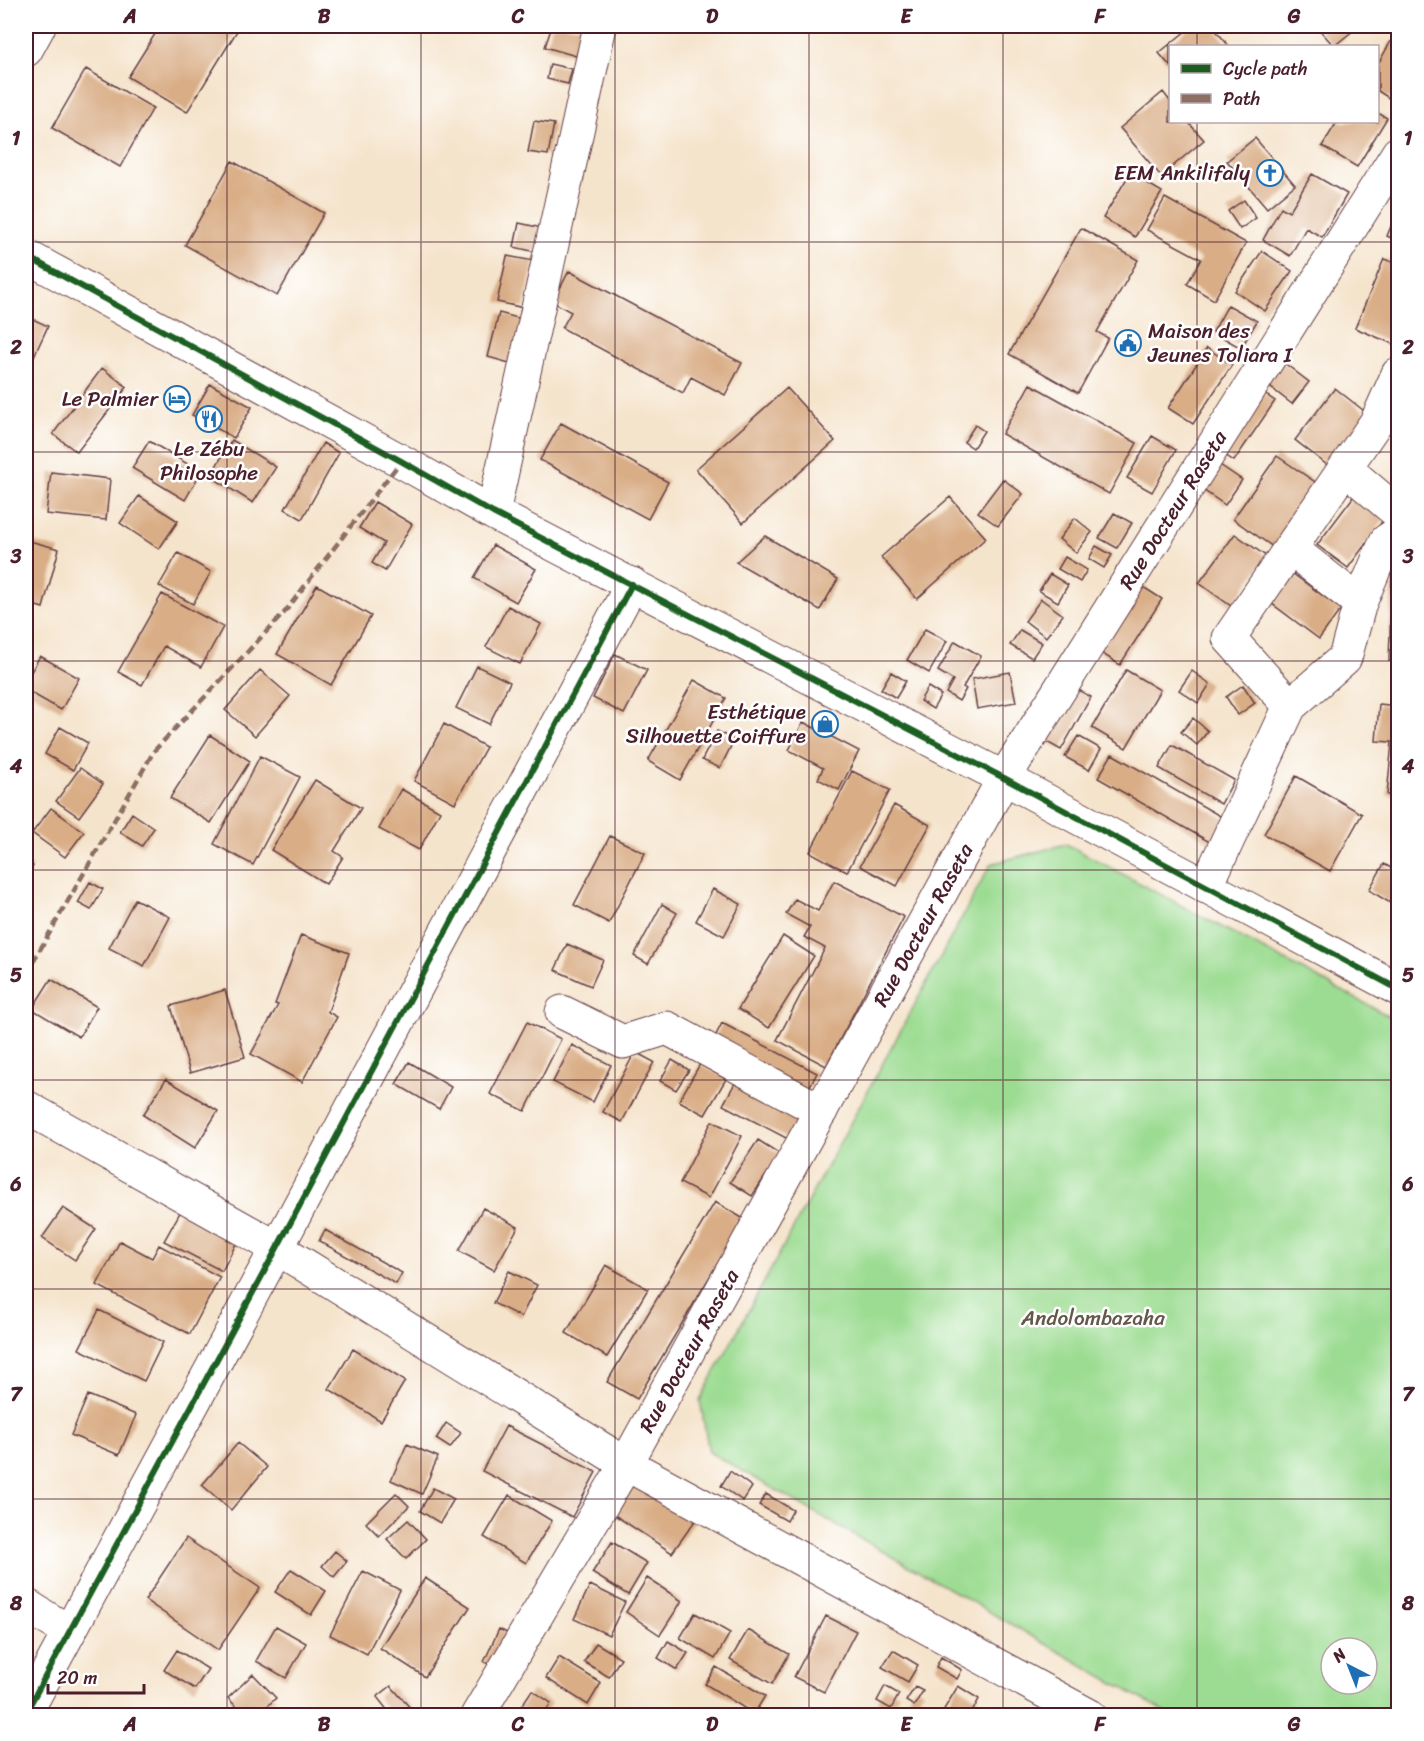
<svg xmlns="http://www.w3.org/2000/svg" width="1424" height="1741" font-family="Sriracha,sans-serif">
	<rect width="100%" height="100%" fill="#fff"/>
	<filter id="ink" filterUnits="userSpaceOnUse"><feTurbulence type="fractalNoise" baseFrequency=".0167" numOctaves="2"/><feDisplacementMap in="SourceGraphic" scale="12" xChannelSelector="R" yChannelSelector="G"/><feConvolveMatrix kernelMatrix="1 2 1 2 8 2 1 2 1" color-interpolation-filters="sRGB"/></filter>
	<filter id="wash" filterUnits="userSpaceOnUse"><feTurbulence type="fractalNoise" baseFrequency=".008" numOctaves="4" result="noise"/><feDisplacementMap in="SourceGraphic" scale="24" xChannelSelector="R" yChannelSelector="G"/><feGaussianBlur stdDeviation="1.35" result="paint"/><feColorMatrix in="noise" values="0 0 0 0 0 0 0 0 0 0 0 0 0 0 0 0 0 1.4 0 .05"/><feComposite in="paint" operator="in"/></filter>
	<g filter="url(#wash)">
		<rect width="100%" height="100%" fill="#f5e4cc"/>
		<path fill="#9cdc92" stroke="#737e5e" stroke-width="1.5" fill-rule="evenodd" d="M1066,844L1398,1021V1664L1396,1715H1170L709,1452L700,1400L991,864ZM1331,1648H1367V1684H1331Z"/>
		<g id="blocks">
			<path fill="#d9ad86" d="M160,26H240L187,112L128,77Z
				M552,26H586L576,56L545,47Z
				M1192,26H1212L1229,46H1170V66L1159,53Z
				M1316,26H1359L1334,46Z
				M1391,41L1398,46V104L1378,91V64Z
				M550,64L572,69L568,84L547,79Z
				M86,69L153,108L120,167L52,128Z
				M1163,92L1170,101V122H1188L1204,140L1161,176L1120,128Z
				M1378,113L1387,118L1357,167L1322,146L1337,122H1378Z
				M534,121L554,124L548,155L528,152Z
				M1255,138L1295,185L1267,208L1227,161Z
				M232,161L324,213L277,296L185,245Z
				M1130,173L1162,192L1135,237L1103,218Z
				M1312,174L1347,194L1322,237L1306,228L1290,256L1263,240L1281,207L1289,212Z
				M1165,198L1246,243L1214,300L1187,284L1201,259L1147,230Z
				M1244,200L1256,218L1240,229L1228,211Z
				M1398,209V241L1387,236Z
				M519,223L542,228L536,252L514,247Z
				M1081,228L1138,260L1097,332L1108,338L1078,393L1009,354Z
				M1262,251L1292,271L1265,311L1235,291Z
				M507,256L534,261L524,308L497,302Z
				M1384,259L1398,264V346L1355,328Z
				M569,271L742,363L725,395L691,377L683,393L562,328L571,312L553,302Z
				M1228,305L1257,321L1241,348L1213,332Z
				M499,313L525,320L513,364L488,357Z
				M26,316L48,326L28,369L26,368Z
				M1207,348L1232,365L1193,424L1168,408Z
				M1283,362L1309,382L1292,404L1266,384Z
				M102,368L127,387L77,452L53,434Z
				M210,384L252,407L234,438L192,415Z
				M1030,384L1137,443L1109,494L1002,434Z
				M787,388L835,441L743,523L696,469Z
				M1335,388L1368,414L1327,465L1295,440Z
				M1260,391L1275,401L1234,461L1219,451Z
				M561,423L668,482L648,519L540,460Z
				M975,425L984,431L973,448L964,442Z
				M1152,436L1176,450L1152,492L1127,478Z
				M232,440L276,467L253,503L210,476Z
				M149,441L201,472L185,500L132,468Z
				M323,443L339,453L302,519L285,509Z
				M1277,456L1321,486L1276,549L1233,519Z
				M1217,463L1242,480L1225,505L1200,488Z
				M51,472L110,479L106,520L46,514Z
				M1003,479L1023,494L998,526L978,512Z
				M139,496L178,521L159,549L120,523Z
				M1354,496L1384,519L1348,568L1317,545Z
				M950,497L986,538L917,599L881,557Z
				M375,502L412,524L385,571L372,563L384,543L359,528Z
				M1114,513L1132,523L1117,548L1099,538Z
				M1075,518L1092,532L1076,553L1059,539Z
				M1235,534L1267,557L1231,606L1199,583Z
				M765,536L838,579L820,610L736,562Z
				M26,540L59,549L43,608L26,603Z
				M493,545L536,569L516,602L474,578Z
				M1096,546L1112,555L1104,568L1089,559Z
				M1393,548H1398V661H1389Z
				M178,553L211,572L193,604L159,586Z
				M1065,557L1087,570L1080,582L1058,569Z
				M1050,574L1068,585L1058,602L1039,591Z
				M1293,574L1341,609L1319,639L1271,603Z
				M317,585L371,616L331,685L277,654Z
				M1140,585L1162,599L1120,665L1098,651Z
				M162,594L223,627L201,667L164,646L142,685L118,672Z
				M1041,599L1063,615L1046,637L1025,621Z
				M508,606L541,624L520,664L486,647Z
				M925,629L947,641L929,673L907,660Z
				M1020,630L1042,643L1032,658L1010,645Z
				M955,641L981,656L963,687L966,689L959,701L946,693L953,680L938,671Z
				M615,654L647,670L624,714L593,698Z
				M40,656L79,678L61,710L26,690V681Z
				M477,666L510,682L489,724L456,708Z
				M260,670L290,696L255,736L225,710Z
				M1126,670L1160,690L1126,748L1092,728Z
				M1192,671L1210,684L1198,703L1179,690Z
				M891,672L906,681L896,698L881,689Z
				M1010,672L1016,702L977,709L972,679Z
				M694,680L726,698L680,780L648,761Z
				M1243,685L1255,703L1238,715L1226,697Z
				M928,687L941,695L933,709L920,701Z
				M1075,688L1091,697L1061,750L1045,741Z
				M1379,704L1398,706V796L1387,795L1392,742L1376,741Z
				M1193,718L1208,731L1197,745L1181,732Z
				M803,722L859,751L839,790L818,779L823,768L789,750Z
				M444,724L486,747L455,803L414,781Z
				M60,727L88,743L73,770L45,754Z
				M717,731L734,740L720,768L702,760Z
				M210,735L250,761L211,823L170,798Z
				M1078,736L1101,749L1089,770L1065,757Z
				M1172,745L1234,780L1221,804L1159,768Z
				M1112,754L1227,820L1213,844L1098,778Z
				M260,756L300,777L253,865L214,844Z
				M80,768L103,784L79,817L56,801Z
				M852,771L890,790L847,872L810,852Z
				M1296,776L1362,814L1330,871L1264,834Z
				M315,780L361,808L334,851L343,857L326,884L271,850Z
				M401,789L440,811L419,850L379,829Z
				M894,805L930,825L897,886L860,866Z
				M51,808L84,832L65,857L32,833Z
				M132,813L154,828L142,846L120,832Z
				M610,836L645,853L609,923L574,905Z
				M26,862L33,866L26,879Z
				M1384,864L1398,872V908L1369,890Z
				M834,881L904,917L826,1066L777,1040L825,948L804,937L810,927L786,914L795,899L818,911Z
				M90,882L103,889L91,910L78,903Z
				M713,889L741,904L724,936L696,921Z
				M135,899L170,917L144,966L109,948Z
				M662,904L677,913L648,964L634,956Z
				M301,935L349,953L328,1012L337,1017L302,1082L251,1054L278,1005L275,1004Z
				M783,936L814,956L769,1028L738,1009Z
				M567,944L603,960L591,986L555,970Z
				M51,979L97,1007L79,1037L32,1009Z
				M225,990L245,1057L190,1073L171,1006Z
				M527,1022L561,1039L525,1111L490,1094Z
				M722,1023L817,1073L806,1093L712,1043Z
				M572,1045L611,1065L593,1102L553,1082Z
				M635,1052L654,1062L622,1122L603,1112Z
				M672,1060L689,1070L676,1090L660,1081Z
				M409,1062L451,1087L439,1109L396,1084Z
				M700,1064L726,1079L705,1115L679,1101Z
				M740,1074L805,1108L788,1139L723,1105Z
				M166,1079L218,1111L195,1148L143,1115Z
				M712,1121L742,1136L709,1198L680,1183Z
				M758,1140L780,1154L752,1196L730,1182Z
				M715,1202L744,1219L637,1399L607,1382Z
				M63,1208L96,1229L75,1260L42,1238Z
				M483,1208L518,1227L494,1270L459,1251Z
				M182,1209L238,1240L222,1271L164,1241Z
				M325,1230L402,1273L396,1284L319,1241Z
				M120,1241L152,1258L159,1245L220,1277L190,1334L97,1285Z
				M606,1265L648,1289L607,1357L566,1333Z
				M509,1271L537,1285L521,1317L493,1303Z
				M99,1310L163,1342L144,1381L79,1349Z
				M353,1349L405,1381L381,1421L329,1389Z
				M88,1395L136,1415L119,1455L71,1435Z
				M446,1423L461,1433L450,1448L436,1439Z
				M506,1426L596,1472L572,1517L482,1471Z
				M238,1443L267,1467L231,1510L202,1485Z
				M407,1444L438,1457L422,1494L391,1480Z
				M730,1471L752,1487L743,1501L721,1486Z
				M638,1478L697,1518L672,1553L613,1514Z
				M433,1488L454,1499L440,1523L420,1511Z
				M396,1493L409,1506L379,1536L366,1523Z
				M766,1494L793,1510L787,1521L759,1505Z
				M509,1495L552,1521L526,1563L484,1537Z
				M408,1520L426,1539L406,1559L387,1539Z
				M186,1538L260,1588L218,1650L145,1600Z
				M612,1542L647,1563L628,1595L592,1573Z
				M335,1551L347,1561L334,1577L322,1566Z
				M291,1569L326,1591L311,1615L275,1592Z
				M363,1571L400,1590L367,1654L330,1635Z
				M425,1578L470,1607L425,1677L380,1648Z
				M647,1578L682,1601L660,1635L626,1612Z
				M590,1585L625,1602L609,1635L574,1619Z
				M695,1613L730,1633L715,1659L680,1638Z
				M826,1616L856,1631L824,1692L794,1677Z
				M276,1626L306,1643L286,1678L256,1661Z
				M499,1629L513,1636L498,1669L484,1662Z
				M748,1630L789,1654L772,1684L730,1660Z
				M668,1641L688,1653L677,1670L658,1658Z
				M596,1643L621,1658L609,1677L584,1662Z
				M177,1650L208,1669L195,1689L164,1670Z
				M893,1650L918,1665L908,1682L882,1667Z
				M559,1657L601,1683L588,1705L546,1678Z
				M941,1657L962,1670L957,1679L936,1667Z
				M716,1667L765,1696L754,1714L705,1684Z
				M253,1674L276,1698L257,1716H245L228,1698Z
				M391,1686L412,1710L406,1716H392L377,1697Z
				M885,1686L899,1694L891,1709L877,1701Z
				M958,1686L979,1699L970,1716H940Z
				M915,1687L923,1691L914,1706L906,1701Z
				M532,1690L551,1703L543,1716H531L520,1708Z"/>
		</g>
	</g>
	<g filter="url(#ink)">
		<use href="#blocks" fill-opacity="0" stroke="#643d43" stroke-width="1.5"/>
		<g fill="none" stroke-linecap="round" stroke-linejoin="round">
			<defs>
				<path id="minor" d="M26,50L39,26
					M26,256L401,461L493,513L1004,778L1398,989
					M1345,468L1398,513
					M493,513L600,26
					M1290,548L1360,603
					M1290,706L1229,638L1377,421L1398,374
					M1206,887L1290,706L1345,658L1360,603L1386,541L1398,533
					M562,1012L623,1042L667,1028L821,1111
					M26,1107L277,1248L626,1464L1090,1716
					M26,1605L69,1632
					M26,1712L277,1248L632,584"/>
				<path id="major" d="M477,1716L626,1464L1004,778L1398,153"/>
			</defs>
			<use href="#minor" stroke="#643d43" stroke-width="35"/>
			<use href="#major" stroke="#643d43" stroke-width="35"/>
			<use href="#minor" stroke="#fff" stroke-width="33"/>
			<use href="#major" stroke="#fff" stroke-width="33"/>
			<path stroke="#8d6e63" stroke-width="4.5" stroke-dasharray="9 4.5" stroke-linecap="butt" d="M26,974L154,751L284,613L401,461"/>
			<defs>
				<path id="cycleway" d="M26,256L401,461L493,513L1004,778L1398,989
					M26,1712L277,1248L632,584"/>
			</defs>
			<use href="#cycleway" stroke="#fff" stroke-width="10"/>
			<use href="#cycleway" stroke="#1b5e20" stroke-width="6"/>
		</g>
	</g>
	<path fill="none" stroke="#4a1f2b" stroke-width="1.5" stroke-opacity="0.55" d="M227,26V1716M421,26V1716M615,26V1716M809,26V1716M1003,26V1716M1197,26V46M1197,122V1716M26,242H1398M26,452H1398M26,661H1398M26,870H1398M26,1080H1398M26,1289H1398M26,1499H1398"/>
	<defs>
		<symbol id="church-ring" viewBox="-11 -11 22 22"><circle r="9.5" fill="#fff" stroke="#1f6fb2" stroke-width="1.5"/><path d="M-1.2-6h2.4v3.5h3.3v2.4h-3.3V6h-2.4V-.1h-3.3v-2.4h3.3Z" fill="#1f6fb2"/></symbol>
		<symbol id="civic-ring" viewBox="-11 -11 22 22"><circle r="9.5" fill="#fff" stroke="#1f6fb2" stroke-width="1.5"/><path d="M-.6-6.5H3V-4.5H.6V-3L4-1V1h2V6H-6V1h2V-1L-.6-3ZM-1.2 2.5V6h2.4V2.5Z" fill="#1f6fb2"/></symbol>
		<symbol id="hotel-ring" viewBox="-11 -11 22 22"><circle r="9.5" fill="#fff" stroke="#1f6fb2" stroke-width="1.5"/><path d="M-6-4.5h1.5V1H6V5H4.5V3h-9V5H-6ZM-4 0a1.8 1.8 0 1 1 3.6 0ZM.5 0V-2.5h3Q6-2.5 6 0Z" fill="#1f6fb2"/></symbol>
		<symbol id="restaurant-ring" viewBox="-11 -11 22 22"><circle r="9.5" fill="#fff" stroke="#1f6fb2" stroke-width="1.5"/><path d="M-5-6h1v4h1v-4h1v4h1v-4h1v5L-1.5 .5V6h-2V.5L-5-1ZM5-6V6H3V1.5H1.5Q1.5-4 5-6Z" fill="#1f6fb2"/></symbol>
		<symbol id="shop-ring" viewBox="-11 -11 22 22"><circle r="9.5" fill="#fff" stroke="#1f6fb2" stroke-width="1.5"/><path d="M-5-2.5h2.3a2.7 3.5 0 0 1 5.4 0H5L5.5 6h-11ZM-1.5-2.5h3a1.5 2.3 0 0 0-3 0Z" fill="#1f6fb2"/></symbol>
	</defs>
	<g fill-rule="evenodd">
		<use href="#church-ring" x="1255" y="158" width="30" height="30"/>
		<use href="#civic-ring" x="1113" y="328" width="30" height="30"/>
		<use href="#hotel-ring" x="162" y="384" width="30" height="30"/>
		<use href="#restaurant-ring" x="194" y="404" width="30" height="30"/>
		<use href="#shop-ring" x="810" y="709" width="30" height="30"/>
	</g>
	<g text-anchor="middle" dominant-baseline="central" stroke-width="5" stroke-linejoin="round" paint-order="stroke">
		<g font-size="21" fill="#4a1f2b" stroke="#fff" text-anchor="end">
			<text x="1250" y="173">EEM Ankilifaly</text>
			<text x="1148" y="331" text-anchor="start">Maison des<tspan x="1148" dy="24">Jeunes Toliara I</tspan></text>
			<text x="158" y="399">Le Palmier</text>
			<text x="209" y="449" text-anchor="middle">Le Zébu<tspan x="209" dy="24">Philosophe</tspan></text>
			<text x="806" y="712">Esthétique<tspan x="806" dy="24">Silhouette Coiffure</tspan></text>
		</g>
		<g font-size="21" fill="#4a1f2b" stroke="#fff">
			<text transform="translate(1173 510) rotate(-58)">Rue Docteur Raseta</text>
			<text transform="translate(923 925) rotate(-61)">Rue Docteur Raseta</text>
			<text transform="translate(689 1351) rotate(-61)">Rue Docteur Raseta</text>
		</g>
		<g font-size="21" fill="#63584a" stroke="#fff">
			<text x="1093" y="1318">Andolombazaha</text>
		</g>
	</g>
	<rect width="1424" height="1741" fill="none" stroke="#fff" stroke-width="66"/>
	<rect x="1169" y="45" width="210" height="78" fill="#ffffff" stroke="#b7a5aa" stroke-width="1.5"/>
	<rect x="1181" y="64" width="30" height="9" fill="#1b5e20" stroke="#b7a5aa" stroke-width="1.5"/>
	<text x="1223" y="75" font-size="18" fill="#4a1f2b">Cycle path</text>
	<rect x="1181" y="94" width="30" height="9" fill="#8d6e63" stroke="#b7a5aa" stroke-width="1.5"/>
	<text x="1223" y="105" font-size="18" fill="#4a1f2b">Path</text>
	<g transform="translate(1349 1666) rotate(318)"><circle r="28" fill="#ffffff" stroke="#b7a5aa" stroke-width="1.5"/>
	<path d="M0-4.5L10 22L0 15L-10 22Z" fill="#1f6fb2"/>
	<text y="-9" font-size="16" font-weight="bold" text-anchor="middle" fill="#4a1f2b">N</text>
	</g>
	<path d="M48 1684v9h96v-9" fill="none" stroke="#4a1f2b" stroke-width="3"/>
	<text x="57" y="1684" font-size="18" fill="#4a1f2b" stroke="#ffffff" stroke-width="4.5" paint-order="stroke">20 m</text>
	<rect x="33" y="33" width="1358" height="1675" fill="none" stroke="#4a1f2b" stroke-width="2"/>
	<g font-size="20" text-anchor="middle" font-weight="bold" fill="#4a1f2b">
		<text x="130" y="23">A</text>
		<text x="324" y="23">B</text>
		<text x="518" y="23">C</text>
		<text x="712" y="23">D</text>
		<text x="906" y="23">E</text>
		<text x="1100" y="23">F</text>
		<text x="1294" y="23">G</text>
		<text x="16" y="145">1</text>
		<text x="1408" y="145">1</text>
		<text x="16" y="354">2</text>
		<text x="1408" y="354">2</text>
		<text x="16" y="563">3</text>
		<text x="1408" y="563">3</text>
		<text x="16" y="773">4</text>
		<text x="1408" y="773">4</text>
		<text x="16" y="982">5</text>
		<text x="1408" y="982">5</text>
		<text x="16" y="1191">6</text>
		<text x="1408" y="1191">6</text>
		<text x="16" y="1401">7</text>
		<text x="1408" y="1401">7</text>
		<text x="16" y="1610">8</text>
		<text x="1408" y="1610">8</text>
		<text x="130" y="1731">A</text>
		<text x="324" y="1731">B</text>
		<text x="518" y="1731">C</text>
		<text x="712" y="1731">D</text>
		<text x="906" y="1731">E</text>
		<text x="1100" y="1731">F</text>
		<text x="1294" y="1731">G</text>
	</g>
</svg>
